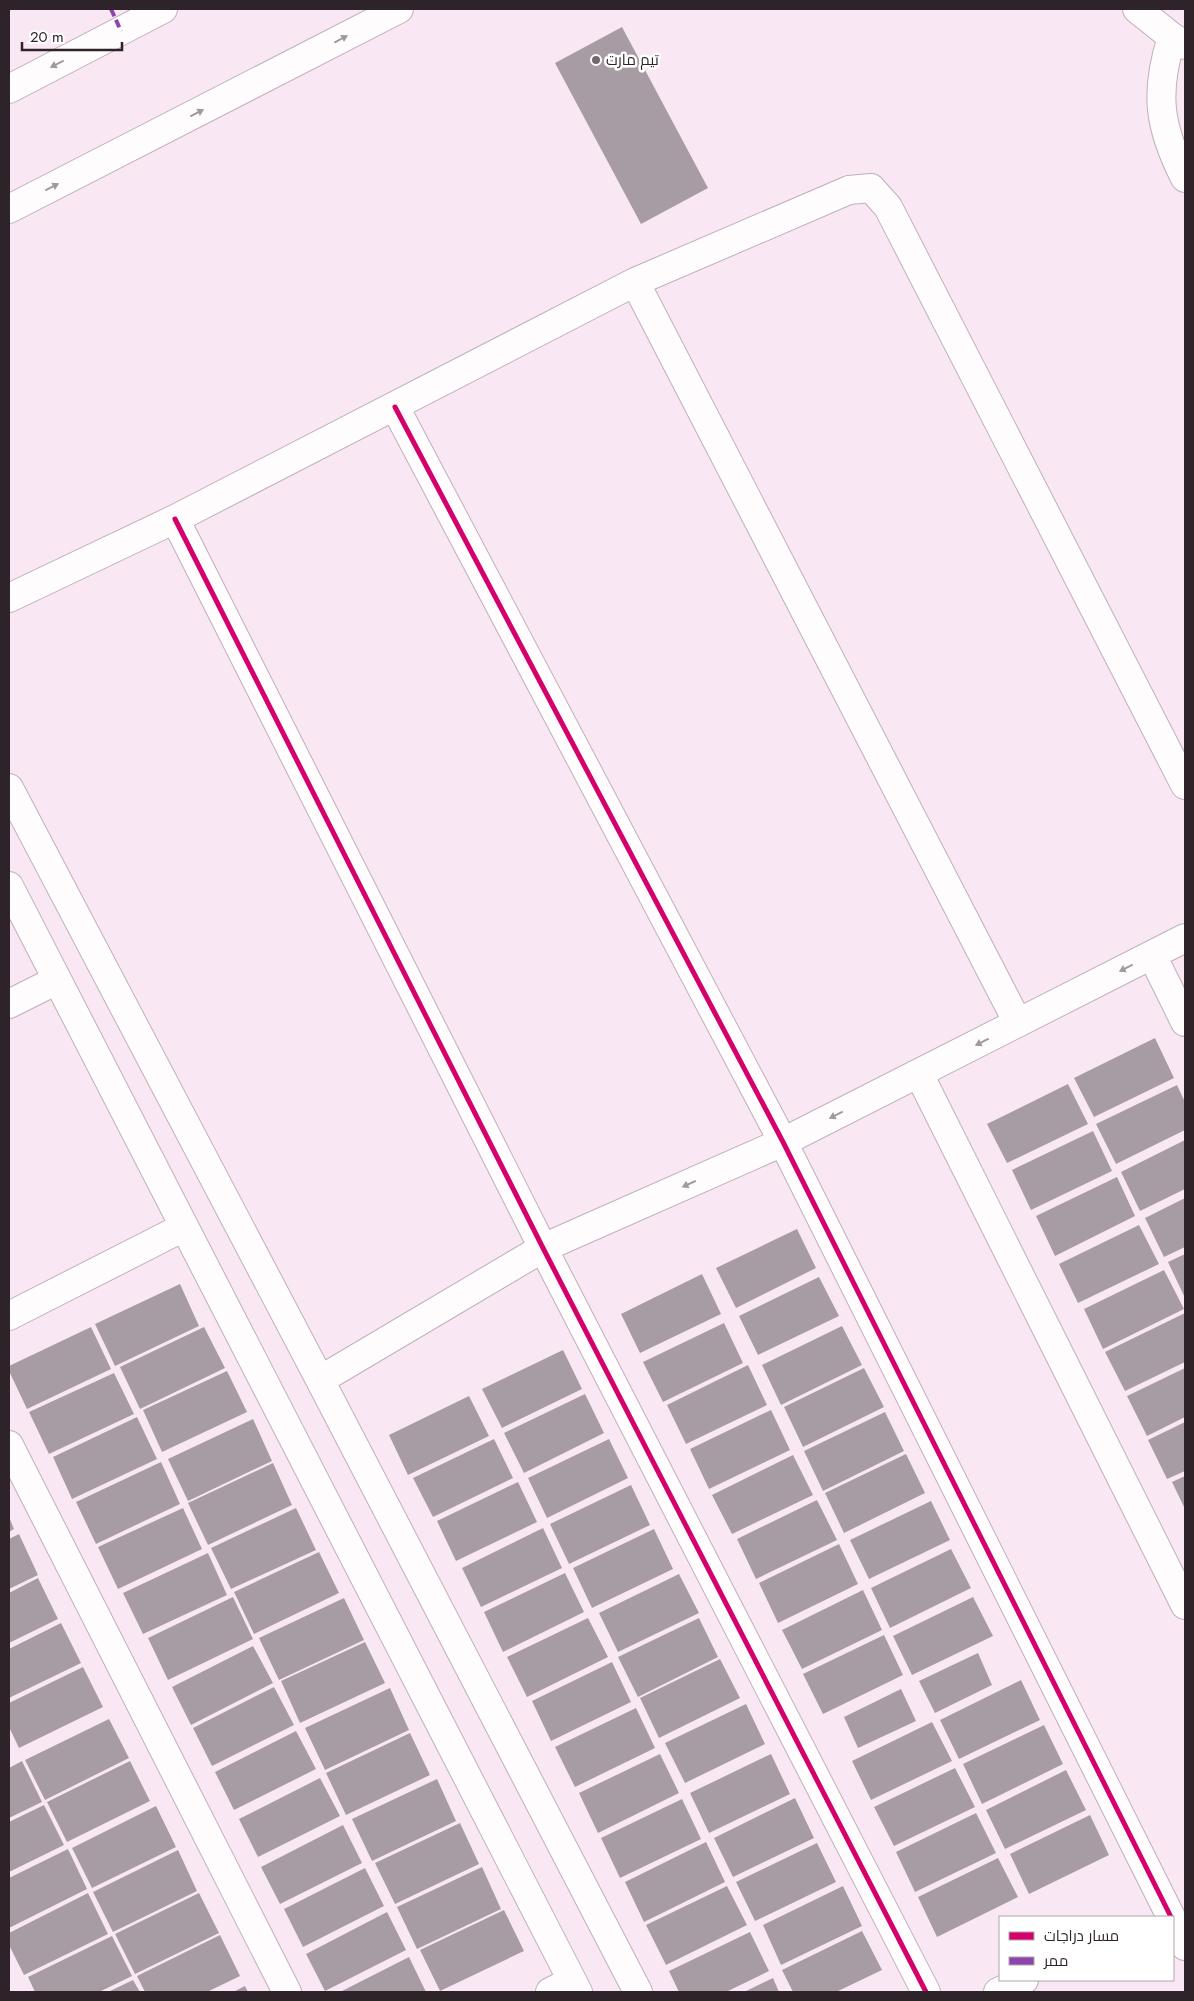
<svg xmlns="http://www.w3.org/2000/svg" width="1194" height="2001" font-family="Jost,Cairo,sans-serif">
	<rect width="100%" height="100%" fill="#f9e8f3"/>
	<path fill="#a89ca4" d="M622,27L708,188L641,224L555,63Z
		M1155,1038L1174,1078L1094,1117L1074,1078Z
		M1068,1084L1088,1124L1007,1163L987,1124Z
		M1177,1085L1185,1102V1130L1116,1164L1096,1124Z
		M1093,1131L1112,1171L1031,1210L1012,1170Z
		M1185,1140V1189L1140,1211L1121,1172Z
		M1117,1177L1135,1216L1055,1256L1036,1216Z
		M1185,1198V1247L1164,1257L1145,1218Z
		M1139,1225L1159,1264L1078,1303L1059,1264Z
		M797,1229L816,1268L736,1308L716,1268Z
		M1185,1254V1298L1168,1262Z
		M1164,1270L1184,1309L1103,1349L1084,1309Z
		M702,1274L721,1314L640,1353L621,1314Z
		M819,1277L839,1316L758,1355L739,1316Z
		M180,1284L199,1326L115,1366L95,1324Z
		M1185,1313V1362L1125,1391L1105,1352Z
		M724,1323L743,1363L663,1402L643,1362Z
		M842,1326L862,1365L781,1405L762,1365Z
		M91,1327L111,1369L27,1409L9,1371V1366Z
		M204,1327L225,1368L140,1409L120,1367Z
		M563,1350L582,1389L502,1428L482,1389Z
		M748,1365L767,1405L686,1444L667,1405Z
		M864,1368L884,1407L803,1447L784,1407Z
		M1185,1368V1417L1147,1436L1127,1396Z
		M227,1371L247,1412L162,1452L143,1410Z
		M114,1373L134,1414L49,1454L29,1412Z
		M585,1394L604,1433L524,1473L504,1433Z
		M469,1396L489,1436L408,1475L389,1435Z
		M771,1410L790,1450L709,1489L690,1449Z
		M885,1412L904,1451L823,1491L804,1451Z
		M137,1417L157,1459L72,1499L53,1457Z
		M253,1419L272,1461L188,1501L168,1459Z
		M1185,1422V1471L1167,1479L1148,1440Z
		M494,1439L513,1478L433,1517L413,1478Z
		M609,1439L628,1478L547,1518L528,1478Z
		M906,1454L925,1493L844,1533L825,1493Z
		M793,1455L813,1495L732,1534L712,1495Z
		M161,1462L180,1504L96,1544L76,1502Z
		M273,1463L292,1505L208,1545L188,1503Z
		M1185,1476V1509L1172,1482Z
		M518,1482L537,1522L456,1561L437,1521Z
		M631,1485L650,1525L569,1564L550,1524Z
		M817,1500L837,1540L756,1579L737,1539Z
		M931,1501L950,1540L869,1579L850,1540Z
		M183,1508L202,1549L118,1589L98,1547Z
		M296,1508L316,1550L231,1589L211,1548Z
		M9,1517L14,1529L9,1532Z
		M543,1528L562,1568L481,1607L462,1568Z
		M654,1529L673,1569L592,1608L573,1568Z
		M19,1534L38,1575L9,1589V1539Z
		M839,1544L858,1584L778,1623L759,1583Z
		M951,1549L971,1588L890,1628L871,1588Z
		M319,1552L339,1593L254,1634L234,1592Z
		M208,1553L227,1595L143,1634L123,1593Z
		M565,1573L584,1612L503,1652L484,1612Z
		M679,1574L699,1613L618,1652L599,1613Z
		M38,1578L58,1619L9,1643V1593Z
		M863,1590L882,1630L802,1669L782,1630Z
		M233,1597L253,1639L168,1680L148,1638Z
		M973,1597L993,1636L912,1675L893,1636Z
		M344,1598L364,1640L279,1680L259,1638Z
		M588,1618L608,1657L527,1697L507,1657Z
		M699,1618L718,1657L638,1697L618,1657Z
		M61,1623L81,1663L9,1698V1649Z
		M884,1635L903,1675L823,1714L803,1674Z
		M365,1642L385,1683L300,1723L281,1681Z
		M253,1646L273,1683L191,1725L172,1687Z
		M978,1653L992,1685L935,1713L919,1681Z
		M720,1659L740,1698L659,1738L640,1698Z
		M612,1662L631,1702L551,1741L532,1701Z
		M83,1667L103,1707L19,1748L9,1727V1703Z
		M1021,1680L1040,1720L959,1759L940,1720Z
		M274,1687L294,1725L212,1766L193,1728Z
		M390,1688L409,1730L325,1770L305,1728Z
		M901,1689L916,1721L858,1748L844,1717Z
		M746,1704L765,1744L685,1783L665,1743Z
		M636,1708L655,1748L575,1787L555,1747Z
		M109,1719L129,1758L45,1800L25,1760Z
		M932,1722L952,1761L871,1800L852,1761Z
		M1044,1725L1063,1764L982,1804L963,1764Z
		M296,1731L316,1769L234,1810L215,1772Z
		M410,1733L430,1775L346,1815L326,1773Z
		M660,1754L679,1793L598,1833L579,1793Z
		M771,1754L790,1794L709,1833L690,1793Z
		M22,1761L42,1802L9,1818V1768Z
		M130,1761L150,1801L67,1842L47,1802Z
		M955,1768L975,1807L894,1846L874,1807Z
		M1066,1770L1086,1810L1005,1849L986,1810Z
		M320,1778L340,1816L258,1857L239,1819Z
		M437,1779L456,1821L372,1861L352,1819Z
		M795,1798L814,1838L733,1877L714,1838Z
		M682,1799L701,1839L620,1878L601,1838Z
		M44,1805L64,1845L9,1872V1822Z
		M156,1806L176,1847L92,1888L72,1848Z
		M976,1813L996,1853L915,1892L896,1852Z
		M1090,1815L1109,1855L1029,1894L1010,1854Z
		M460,1823L479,1864L395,1904L375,1863Z
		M343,1825L362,1863L280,1904L261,1867Z
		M706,1842L725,1882L644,1922L625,1882Z
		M817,1843L836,1882L755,1921L736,1882Z
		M68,1849L87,1889L9,1928V1878Z
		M178,1850L197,1891L113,1932L93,1892Z
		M998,1858L1018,1897L937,1937L918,1897Z
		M482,1867L501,1909L417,1949L397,1907Z
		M365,1868L384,1906L303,1947L284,1909Z
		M727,1886L747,1925L666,1965L646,1925Z
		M843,1886L862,1926L781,1965L763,1925Z
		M88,1893L108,1934L24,1975L9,1945V1933Z
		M199,1893L219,1933L135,1974L115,1934Z
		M504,1910L524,1951L440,1991L420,1950Z
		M387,1912L406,1950L325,1991L306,1954Z
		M862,1931L882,1970L836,1992H793L782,1970Z
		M750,1932L769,1971L726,1992H679L669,1971Z
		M220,1935L240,1976L207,1992H145L137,1976Z
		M112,1936L132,1976L99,1992H35L28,1977Z
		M409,1957L426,1992H340Z
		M773,1978L779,1992H744Z
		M133,1980L140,1992H108Z
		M245,1986L248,1992H233Z"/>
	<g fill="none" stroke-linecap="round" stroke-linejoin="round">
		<defs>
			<path id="street" d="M1172,37C1154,93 1159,127 1185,178
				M635,282L1018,1023
				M395,407L783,1142L1171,1917
				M175,519L543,1248L926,1992
				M9,598L175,519L635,282L849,190L871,188L888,207L1185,785
				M9,788L320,1380L638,1992
				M9,886L578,1992
				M1152,955L1185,1022
				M9,1004L57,980
				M919,1074L1185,1605
				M9,1316L184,1227
				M320,1380L543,1248L783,1142L1185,938
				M9,1445L287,1992
				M1173,1921L1185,1946
				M550,1992L572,1981
				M998,1992L1024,1980"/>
			<path id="secondary" d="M1137,9L1172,37L1185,45
				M9,89L163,9
				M9,209L399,9"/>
		</defs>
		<use href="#street" stroke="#beb0b9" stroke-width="30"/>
		<use href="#secondary" stroke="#beb0b9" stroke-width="30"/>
		<use href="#street" stroke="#fefcfd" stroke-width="28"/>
		<use href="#secondary" stroke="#fefcfd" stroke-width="28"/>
		<path stroke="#8e44ad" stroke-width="4" stroke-dasharray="8 4" stroke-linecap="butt" d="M111,9L121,31"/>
		<defs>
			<path id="cycleway" d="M395,407L783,1142L1171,1917
				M175,519L543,1248L926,1992"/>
		</defs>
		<use href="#cycleway" stroke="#fff" stroke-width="8"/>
		<use href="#cycleway" stroke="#d6006c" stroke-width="5"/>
	</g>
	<defs><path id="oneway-solid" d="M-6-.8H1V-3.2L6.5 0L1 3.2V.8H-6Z" transform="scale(1.25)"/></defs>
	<g fill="#a09a9e">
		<use href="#oneway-solid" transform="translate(341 39) rotate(-28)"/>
		<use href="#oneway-solid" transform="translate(57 64) rotate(153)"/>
		<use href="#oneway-solid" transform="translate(197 113) rotate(-27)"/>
		<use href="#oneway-solid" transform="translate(52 187) rotate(-27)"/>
		<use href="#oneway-solid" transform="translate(1126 968) rotate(153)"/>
		<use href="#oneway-solid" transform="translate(982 1042) rotate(153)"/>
		<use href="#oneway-solid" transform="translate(836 1115) rotate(153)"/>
		<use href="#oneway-solid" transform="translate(689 1184) rotate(156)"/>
	</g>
	<circle fill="#746870" stroke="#fff" stroke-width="2" cx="596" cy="60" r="5"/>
	<g text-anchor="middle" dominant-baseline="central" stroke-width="5" stroke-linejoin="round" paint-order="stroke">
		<g font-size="15" fill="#2d2329" stroke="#fff" text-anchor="start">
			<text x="606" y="60">تيم مارت</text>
		</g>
	</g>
	<rect width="1194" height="2001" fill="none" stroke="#2d2329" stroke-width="20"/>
	<rect x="999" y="1916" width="175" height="65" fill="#ffffff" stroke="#aba7a9"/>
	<rect x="1009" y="1932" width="25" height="8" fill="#d6006c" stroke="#aba7a9"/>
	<text x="1044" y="1941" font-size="15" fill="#2d2329">مسار دراجات</text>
	<rect x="1009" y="1957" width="25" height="8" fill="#8e44ad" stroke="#aba7a9"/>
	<text x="1044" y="1966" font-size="15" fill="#2d2329">ممر</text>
	<path d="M22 42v8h100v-8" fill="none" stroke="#2d2329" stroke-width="2.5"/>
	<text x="30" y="42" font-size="15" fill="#2d2329" stroke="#ffffff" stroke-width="4" paint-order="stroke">20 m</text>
</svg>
